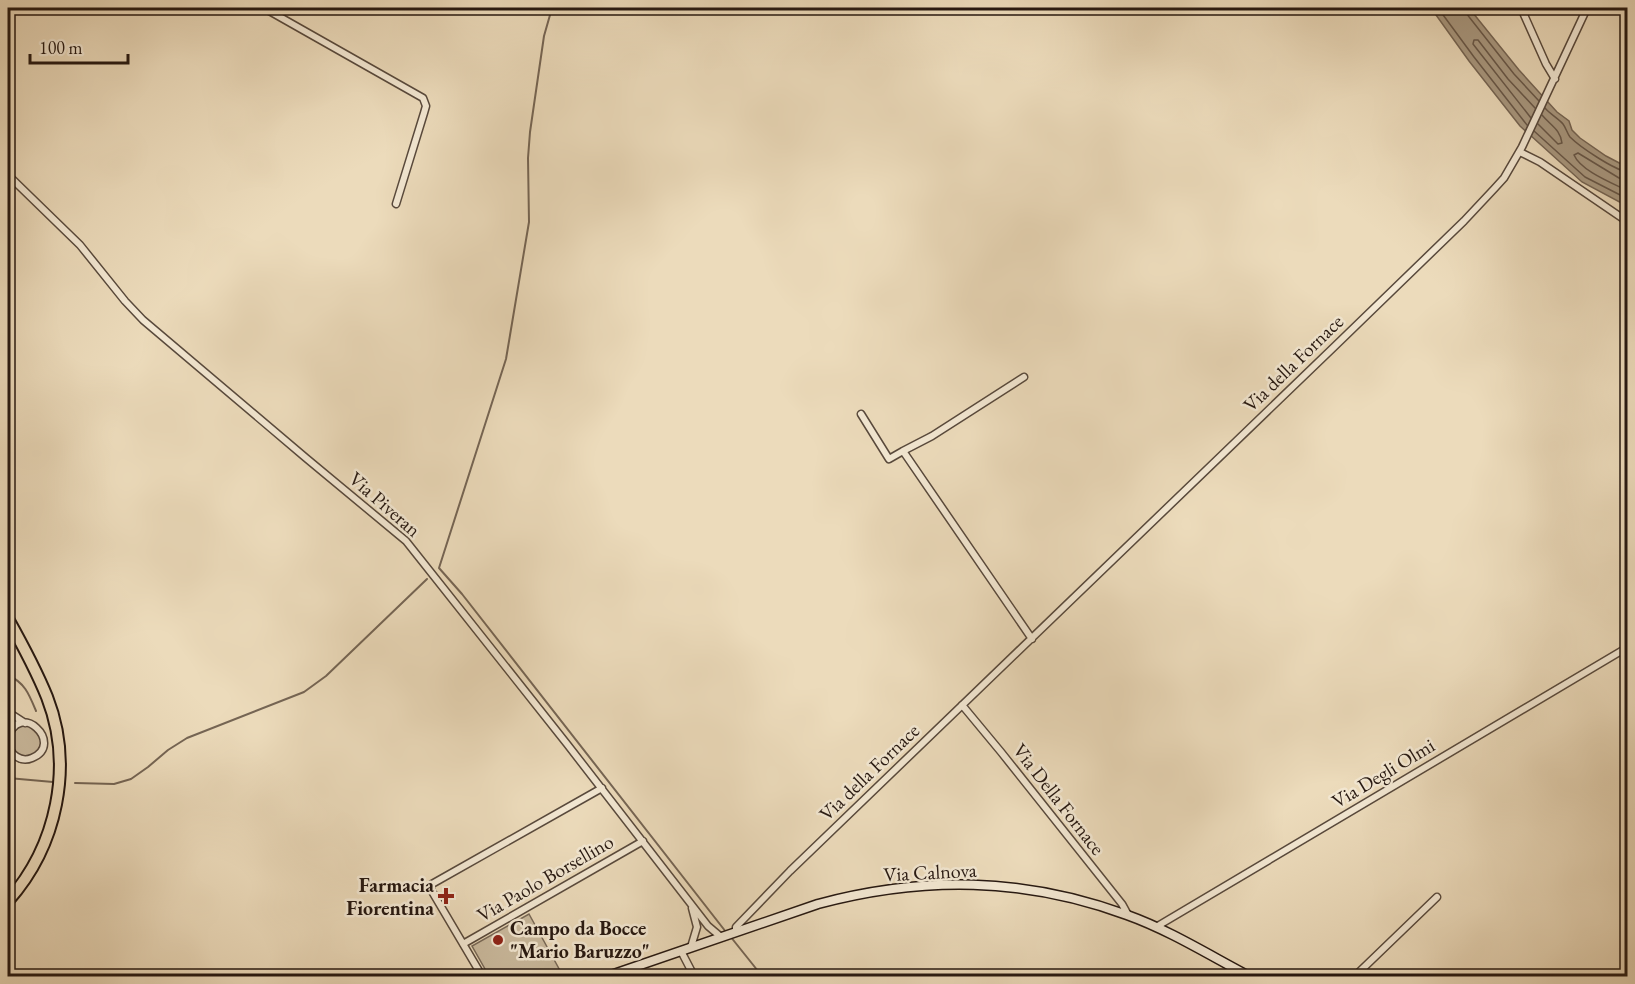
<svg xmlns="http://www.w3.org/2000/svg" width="1635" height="984" font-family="'EB Garamond',serif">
	<rect width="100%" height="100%" fill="#ecdbbb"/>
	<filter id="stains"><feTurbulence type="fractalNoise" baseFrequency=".00333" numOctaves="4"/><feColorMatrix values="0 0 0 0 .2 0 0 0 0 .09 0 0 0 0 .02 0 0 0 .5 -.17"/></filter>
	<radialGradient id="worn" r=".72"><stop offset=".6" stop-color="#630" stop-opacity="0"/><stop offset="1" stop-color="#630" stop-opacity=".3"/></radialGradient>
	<path fill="#caba9e" stroke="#786958" stroke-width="1.5" d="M11 741a15 15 0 1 1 30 0a15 15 0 1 1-30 0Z
		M529,914L563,976H489L472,946Z"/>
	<path fill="#a99981" stroke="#756554" stroke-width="1.5" d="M1431,8H1469L1519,70L1557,112L1569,121L1572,130L1580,138L1606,156L1627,167V206L1582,182L1520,126L1469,61Z"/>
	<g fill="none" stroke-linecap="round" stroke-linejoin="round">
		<path stroke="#685849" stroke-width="1.5" d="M1438,8L1474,57L1527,125
			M1465,8L1466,13L1514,74L1539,101
			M1545,108C1550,114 1559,119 1563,124C1566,128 1567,133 1570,137C1580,147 1614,170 1628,172
			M1531,118L1480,53L1473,44L1474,40H1478L1508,79L1535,108
			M1538,124L1558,144L1562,143C1560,129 1551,126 1542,115
			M1534,131L1585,177L1628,199
			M1628,179L1619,178L1578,153L1574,155C1581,171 1612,183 1628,191"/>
		<path stroke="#756554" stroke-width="2" d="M552,8L544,36L530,132L528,158L529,222L506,359L439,568L462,594L726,932
			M8,675C25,683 29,694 36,711
			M8,778L53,782
			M75,783L114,784L131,779L148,767L168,750L187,738L304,692L326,676L427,579
			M730,936L762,976"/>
		<defs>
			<path id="street" d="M264,8L423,98L426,106L424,113L396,204
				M1521,8L1546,64L1555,79
				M1520,152L1540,162L1628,222
				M8,175L80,245L125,301L143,320L306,458L406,541L567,744L708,926L721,937
				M1024,377L932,436L903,451L1032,639
				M861,414L889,459L903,451
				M962,705L1001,752L1122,904L1128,915
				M8,712L25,723
				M8,739C18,698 66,744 32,758C20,763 10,754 8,743
				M1156,927L1628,647
				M736,932V927L790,871L1335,346L1464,221L1494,189L1504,178L1522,147L1587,8
				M463,944L643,841
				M691,947L697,927L692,908
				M681,951L694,976
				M482,976L430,888L432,884L602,788
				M1355,976L1437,897"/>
			<path id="secondary" d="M608,976L818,904C923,876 1024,877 1127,915C1169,930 1209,955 1249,976"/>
			<path id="highway" d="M8,619C22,644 36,670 47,697C74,766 57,846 8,901"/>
		</defs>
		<use href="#street" stroke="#58493c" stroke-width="9"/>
		<use href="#secondary" stroke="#261811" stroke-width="11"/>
		<use href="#highway" stroke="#261811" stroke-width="14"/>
		<use href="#street" stroke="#f3e8d3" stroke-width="6"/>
		<use href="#secondary" stroke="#f3e8d3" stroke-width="8"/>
		<use href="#highway" stroke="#ecdbbb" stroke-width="10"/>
	</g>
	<g fill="#8f2418" stroke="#f3e8d3" stroke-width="2">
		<path d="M443 887h6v6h6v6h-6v6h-6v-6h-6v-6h6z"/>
		<circle cx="498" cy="940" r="6"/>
	</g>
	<g text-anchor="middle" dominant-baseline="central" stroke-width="5" stroke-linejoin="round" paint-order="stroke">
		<g font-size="20" fill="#261811" stroke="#f3e8d3">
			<text transform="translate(1293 363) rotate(-44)">Via della Fornace</text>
			<text transform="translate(385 504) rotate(41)">Via Piveran</text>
			<text transform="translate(869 772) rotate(-44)">Via della Fornace</text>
			<text transform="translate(1383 773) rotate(-31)">Via Degli Olmi</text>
			<text transform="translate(1059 799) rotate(52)">Via Della Fornace</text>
			<text transform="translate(930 872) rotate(-3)">Via Calnova</text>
			<text transform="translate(545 878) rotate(-30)">Via Paolo Borsellino</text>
		</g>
		<g font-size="20" font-weight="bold" fill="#261811" stroke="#f3e8d3" text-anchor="end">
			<text x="434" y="885">Farmacia<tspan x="434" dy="23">Fiorentina</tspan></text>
			<text x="510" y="928" text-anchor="start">Campo da Bocce<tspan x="510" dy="23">"Mario Baruzzo"</tspan></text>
		</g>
	</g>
	<rect width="1635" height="984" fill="none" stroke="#ecdbbb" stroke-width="30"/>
	<rect x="9" y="9" width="1617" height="966" fill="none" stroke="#261811" stroke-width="3"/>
	<rect x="15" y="15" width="1605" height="954" fill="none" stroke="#261811" stroke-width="1.5"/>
	<path d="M30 54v9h98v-9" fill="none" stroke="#261811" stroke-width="3"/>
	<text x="39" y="54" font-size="18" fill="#261811" stroke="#f3e8d3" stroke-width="4.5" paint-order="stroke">100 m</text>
	<rect width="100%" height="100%" filter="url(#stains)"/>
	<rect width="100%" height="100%" fill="url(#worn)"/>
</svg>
